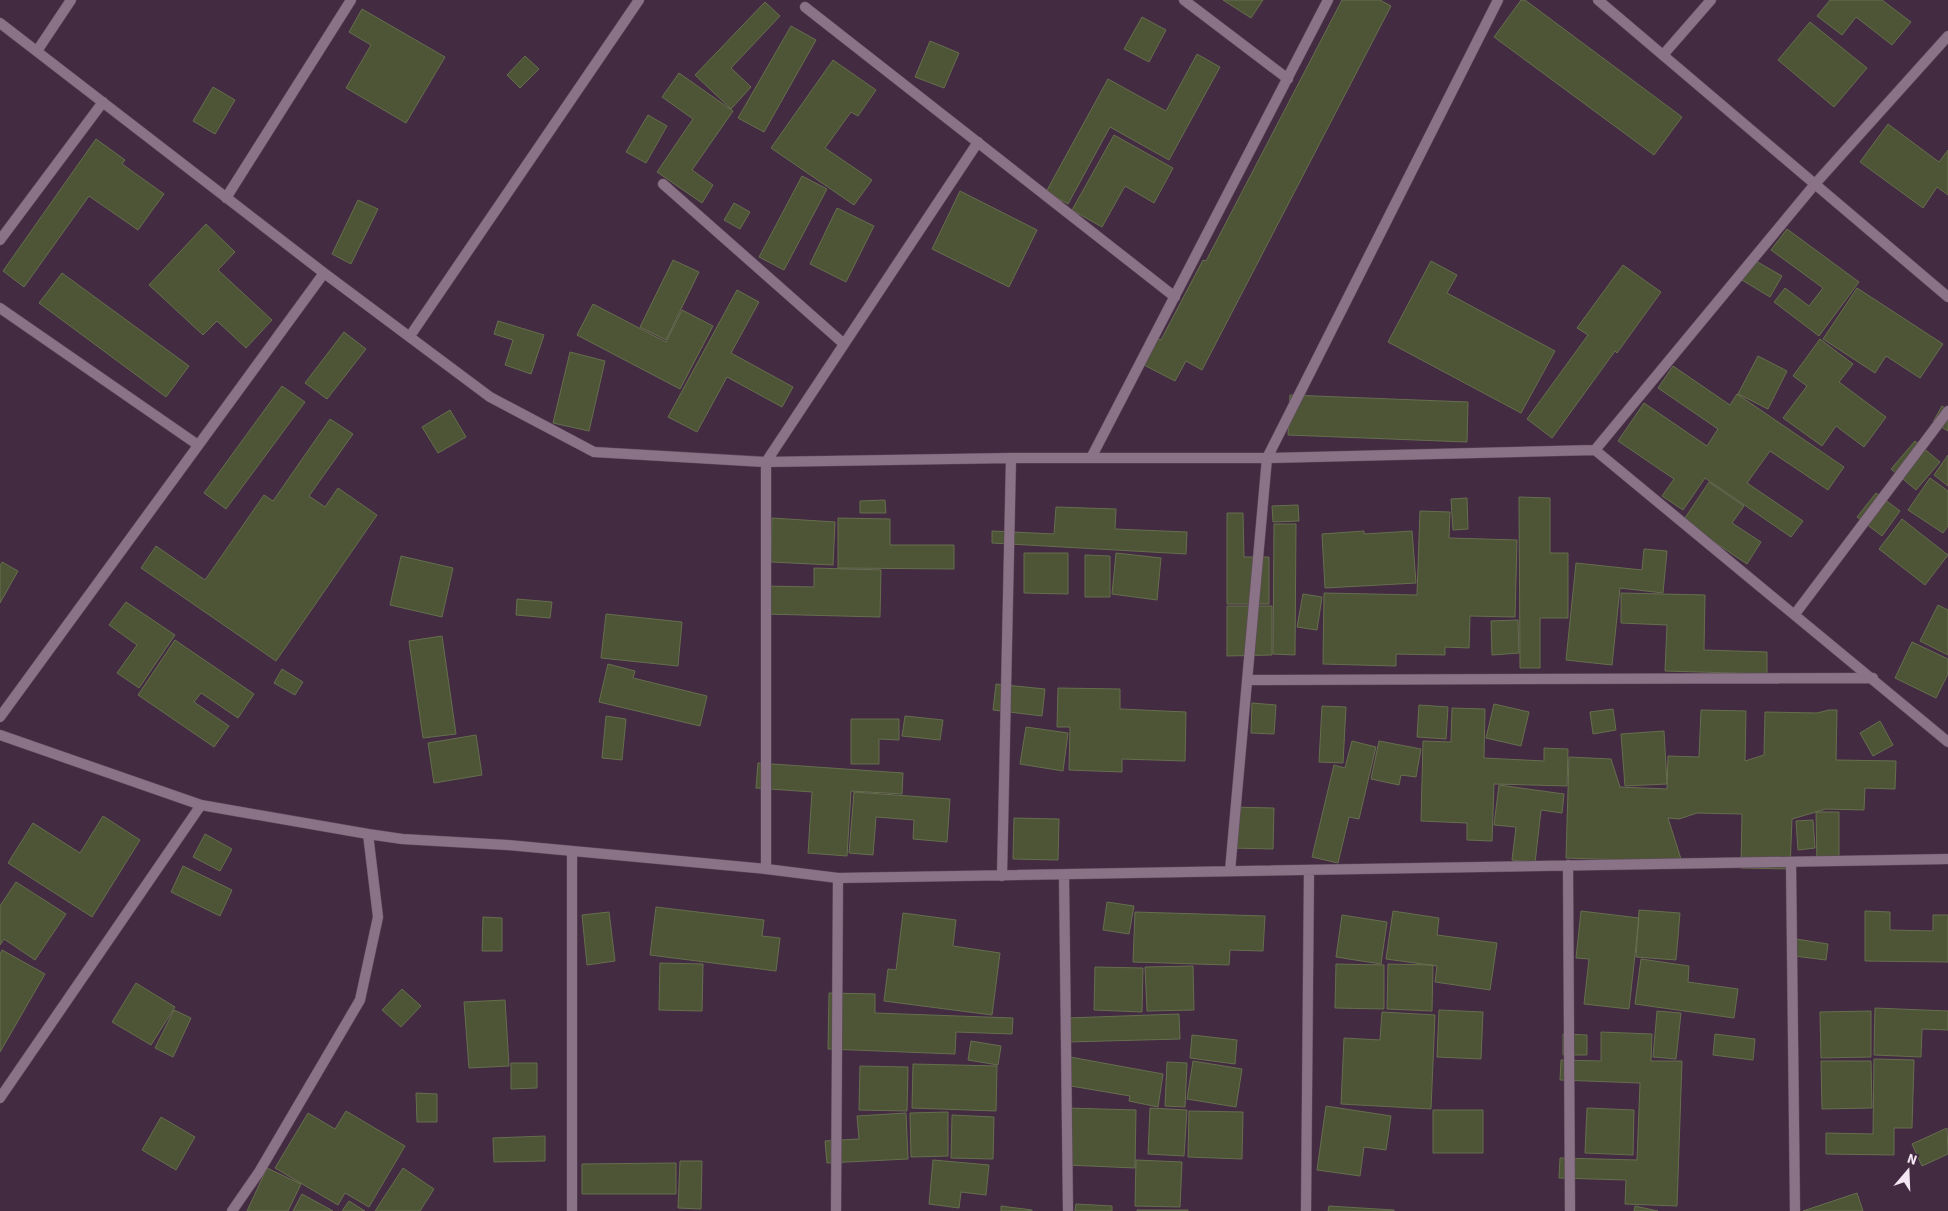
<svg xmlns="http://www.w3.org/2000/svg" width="1948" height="1211" font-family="'Source Sans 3',sans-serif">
	<rect width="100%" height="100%" fill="#432c41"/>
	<path fill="#4e5537" stroke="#666e4e" d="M1223,0H1263L1251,18Z
		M1342,0H1380L1391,6L1202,370L1186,361L1175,381L1140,363L1153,336L1161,340L1203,260L1206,261Z
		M1521,0H1525L1682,117L1654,155L1494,37Z
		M1830,0H1882L1911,22L1892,45L1856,17L1842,35L1817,16Z
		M765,2L780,16L731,68L751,87L731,109L695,75Z
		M362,9L445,57L406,123L346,88L371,45L349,32Z
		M1142,17L1166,30L1149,62L1124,49Z
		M1810,22L1867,68L1834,107L1778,60Z
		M791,26L816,40L764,132L738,118Z
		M930,41L959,53L944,88L915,77Z
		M1197,54L1220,67L1169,160L1110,127L1068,204L1046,192L1108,79L1166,111Z
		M525,56L539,69L520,88L507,75Z
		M833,60L876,90L858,116L851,112L825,148L872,180L854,205L771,148Z
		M679,73L733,111L692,170L713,185L702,203L657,172L693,119L662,97Z
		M213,87L235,100L215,134L193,121Z
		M648,115L667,126L646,163L626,152Z
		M1888,124L1939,162L1948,150V195L1937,187L1923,208L1860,162Z
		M1114,135L1173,168L1154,203L1125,186L1102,227L1072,210Z
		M96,139L125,160L122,164L164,194L138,230L89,196L24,287L3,271Z
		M802,176L827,189L784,270L759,257Z
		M960,191L1037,230L1009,287L932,249Z
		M358,200L378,209L351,264L332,254Z
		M734,203L750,212L740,229L724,220Z
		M837,208L874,226L846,282L810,264Z
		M206,224L235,252L218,270L272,320L246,348L217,321L203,335L149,285Z
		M1787,229L1859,282L1819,336L1774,302L1785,288L1809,306L1823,288L1771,250Z
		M673,260L699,272L666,340L640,327Z
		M1754,260L1782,276L1770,297L1742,280Z
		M1431,261L1457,275L1447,293L1555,351L1521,413L1388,342Z
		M1623,265L1661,292L1617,353L1615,351L1552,438L1527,419L1588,335L1577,328Z
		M62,273L189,366L166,397L39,303Z
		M1857,288L1943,344L1920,378L1886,356L1875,373L1823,339Z
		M737,290L759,302L731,353L793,387L782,407L727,377L697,432L668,417Z
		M593,304L666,342L682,310L713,326L680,389L577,335Z
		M498,321L544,335L531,374L505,365L513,340L494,334Z
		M344,332L366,349L327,399L305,383Z
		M1820,339L1853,364L1839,382L1886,417L1864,447L1836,426L1822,446L1783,418L1807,386L1793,376Z
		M570,352L605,361L589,431L553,423Z
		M1758,356L1787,371L1768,409L1738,394Z
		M1673,366L1730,405L1737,394L1844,467L1828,490L1770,451L1747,483L1803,521L1791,537L1705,478L1683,510L1662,496L1674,479L1618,441L1644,403L1707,446L1718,429L1658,388Z
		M282,386L305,402L226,509L204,493Z
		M1290,395L1468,402L1467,442L1288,435Z
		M1942,406L1948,410V431L1933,422Z
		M450,410L466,437L438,453L422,427Z
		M330,419L353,434L309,496L325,507L338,488L377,515L276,661L141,568L156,546L205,580L264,495L273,501Z
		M1915,441L1940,462L1916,490L1891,469Z
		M1948,455V486L1934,475Z
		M1930,478L1948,491V526L1943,533L1908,510Z
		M1709,482L1744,506L1732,523L1761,542L1747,564L1683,521Z
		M1876,493L1900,511L1882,536L1857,517Z
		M1519,497L1550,498V553H1568V618H1540V668H1520Z
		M1467,498L1468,529L1453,530L1451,499Z
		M885,500L886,513H860V501Z
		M1298,505L1299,521L1273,522L1272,506Z
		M1056,507L1116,509L1115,529L1187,532L1186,554L992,543V531L1054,534Z
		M1420,511L1450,512L1449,538L1517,540L1515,617L1470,616L1469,648L1445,647V655L1396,654V666L1323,664L1324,593L1417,595Z
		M1227,513H1243L1244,557H1269V604H1227Z
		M772,518L835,522L833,565L771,562Z
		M838,518L890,519V545H954V569L838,568Z
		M1902,519L1948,555L1925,585L1879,549Z
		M1274,524H1296L1295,655L1273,654Z
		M1364,531V534L1412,531L1416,583L1325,588L1322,534Z
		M1644,549L1667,551L1663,593L1620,588L1612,665L1566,660L1576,563L1642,570Z
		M1024,553H1068V594L1024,593Z
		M1116,553L1161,558L1157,600L1112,594Z
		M1085,555L1110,556V597H1085Z
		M401,556L453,568L442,617L390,605Z
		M2,562L18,571L0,603V566Z
		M814,568L881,570L880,617L764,614L765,586L814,587Z
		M1621,593L1705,595L1704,650L1767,652V674L1665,671L1667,625L1621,623Z
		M1303,594L1322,597L1317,630L1297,627Z
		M517,599L552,602L550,618L516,615Z
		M126,602L175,635L139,688L117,673L137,645L109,625Z
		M1938,605L1948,610V655L1920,641Z
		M1227,606H1272V655L1227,656Z
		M606,614L682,622L678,666L601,658Z
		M1518,620L1519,653L1492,655L1491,621Z
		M442,636L456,734L423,738L409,641Z
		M175,640L254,694L238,718L201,693L194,702L229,726L214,747L138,695Z
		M1912,642L1948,659V674L1936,698L1895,678Z
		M608,664L635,671L633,678L707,696L700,726L599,702Z
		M282,669L303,682L295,695L274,683Z
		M996,684L1045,689L1042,716L993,710Z
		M1058,688L1120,689V709L1186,712L1185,761L1122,759V772L1069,770L1070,727H1057Z
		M1252,703L1276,705L1274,734L1251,733Z
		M1494,704L1529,712L1521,746L1486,738Z
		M1419,705L1448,707L1446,739L1417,737Z
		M1322,706L1346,707L1343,763L1319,762Z
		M1452,708L1485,709L1484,758L1544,761V748L1568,749L1567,786L1494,784L1492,841L1467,840V823L1421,821L1423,741L1451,742Z
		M1613,709L1616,730L1593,734L1590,712Z
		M1701,710L1746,711L1745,761L1764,755L1765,712L1817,713L1829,710H1837L1836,760L1896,761L1895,789L1865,788L1864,810L1826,809L1792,819L1790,869L1741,868L1742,814L1697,813L1679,819L1668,818L1682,862L1566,858L1569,757L1611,759L1620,787L1667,789L1668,756L1699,757Z
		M606,716L626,719L622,760L602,758Z
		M905,716L943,720L940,740L902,736Z
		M851,719H899V740L879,739V764H851Z
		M1880,721L1893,745L1873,756L1860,733Z
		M1026,727L1068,733L1063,771L1020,764Z
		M1664,731L1667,784L1625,786L1621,734Z
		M476,735L482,775L434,783L428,743Z
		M1352,741L1376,747L1359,819L1349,817L1338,863L1312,857L1334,765L1345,768Z
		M1379,741L1421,749L1416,777L1401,775L1399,785L1371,779Z
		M758,763L903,773L902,794L851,791L847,856L808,853L812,792L756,788Z
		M1499,785L1564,794L1562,813L1541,810L1535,863L1512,860L1516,827L1494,825Z
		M854,792L950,799L947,842L913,839L914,820L876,817L873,855L849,853Z
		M1231,807L1274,808L1273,849L1229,848Z
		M1816,812H1839V865H1817Z
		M103,816L140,840L92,917L8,863L33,823L80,853Z
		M1014,818L1059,819L1058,860L1013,859Z
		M1813,820L1815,848L1798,850L1796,821Z
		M205,834L232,849L220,871L193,857Z
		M183,866L232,890L220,916L171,892Z
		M16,882L66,914L35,960L4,939L0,945V906Z
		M1107,902L1134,906L1129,934L1103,930Z
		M656,907L764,920L762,936L780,938L776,971L650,955Z
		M1639,910L1680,913L1676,960L1636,957Z
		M1393,911L1439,918L1437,935L1497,943L1490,990L1435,982L1437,966L1386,959Z
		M1581,911L1639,918L1629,1009L1584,1004L1589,959L1576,958Z
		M1865,911L1890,912V930L1933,931V915H1948V962L1865,961Z
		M609,912L615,961L587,965L582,915Z
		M1135,912L1265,916L1263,951L1230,950L1229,965L1133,962Z
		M903,913L956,920L953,946L1000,953L992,1015L884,1001L888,969L896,970Z
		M1342,915L1387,922L1381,964L1336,957Z
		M483,917L502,918V951H482Z
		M1796,939L1828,944L1826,960L1794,956Z
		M2,950L45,974L0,1052V954Z
		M1641,959L1689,966L1688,982L1738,989L1734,1018L1635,1004Z
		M660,963L703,964L702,1011L659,1010Z
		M1336,964L1384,965V1009L1335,1008Z
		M1388,964L1433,965L1432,1011L1387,1009Z
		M1193,966L1194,1010L1147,1011L1145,967Z
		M1095,967L1143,968L1142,1012L1094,1010Z
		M136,983L175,1007L151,1045L112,1022Z
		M402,989L421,1006L401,1027L382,1010Z
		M829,993L875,994V1013L1013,1018L1012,1034L956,1032L955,1054L828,1049Z
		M505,1000L509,1066L469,1068L464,1002Z
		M1875,1008L1948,1011V1030L1922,1029L1921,1057L1874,1055Z
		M174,1010L191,1018L173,1057L155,1048Z
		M1439,1010L1483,1012L1481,1059L1437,1057Z
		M1657,1011L1681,1013L1676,1059L1653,1057Z
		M1871,1011V1057L1821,1058L1820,1012Z
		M1382,1012L1435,1015L1431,1109L1341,1104L1344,1038L1380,1040Z
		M1179,1014L1180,1039L1067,1042V1018Z
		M1601,1032L1652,1034L1651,1061H1682L1677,1206L1625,1204L1626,1180L1559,1178L1560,1158L1637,1160L1640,1083L1560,1080L1561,1060L1601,1061Z
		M1563,1034L1587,1035V1055H1563Z
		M1715,1034L1755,1039L1753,1060L1713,1055Z
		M1192,1035L1237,1040L1235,1064L1190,1058Z
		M971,1041L1001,1046L998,1065L968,1060Z
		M1070,1057L1163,1074L1158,1107L1129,1101L1130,1096L1065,1085Z
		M1874,1059L1914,1060L1912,1128H1894V1155L1826,1154V1133L1873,1134Z
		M1193,1061L1242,1069L1236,1107L1187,1099Z
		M1821,1061H1871L1872,1108L1822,1109Z
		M1167,1062L1187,1063L1185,1107L1165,1106Z
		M511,1063H537V1088L511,1089Z
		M913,1064L997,1066L996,1111L912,1108Z
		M860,1066L908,1067L907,1111L859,1110Z
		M416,1093L437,1094V1122H417Z
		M1326,1106L1391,1116L1386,1150L1364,1147L1360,1176L1317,1170Z
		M1068,1108L1136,1110L1135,1168L1067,1165Z
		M1150,1108L1187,1110L1184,1156L1148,1154Z
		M1587,1108L1634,1110L1633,1155L1585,1153Z
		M1433,1110H1483V1153H1433Z
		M346,1111L405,1146L369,1207L345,1193L338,1205L275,1168L308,1113L335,1129Z
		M1189,1111L1243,1112L1242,1159L1188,1157Z
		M948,1112V1156L911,1157L910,1113Z
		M906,1113L908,1159L827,1163L825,1141L859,1139L857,1116Z
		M952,1115L994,1117L993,1159L951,1158Z
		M161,1117L195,1137L176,1170L142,1150Z
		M1947,1128L1948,1154L1922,1166L1912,1144Z
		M545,1136V1161L494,1162L493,1138Z
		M933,1160L989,1165L986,1195L961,1192L959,1208L929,1204Z
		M1136,1160L1182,1162L1180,1207L1135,1206Z
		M680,1161H702L701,1209L678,1208Z
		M676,1163V1194H582V1164Z
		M267,1168L301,1184L288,1211H247Z
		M403,1168L434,1189L420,1211H375Z
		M1857,1193L1863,1211H1803Z
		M302,1194L333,1211H293Z
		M349,1201L365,1211H342Z
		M1076,1204L1112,1206V1211H1075Z
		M1001,1206L1032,1210V1211H1001Z
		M1329,1206L1394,1210V1211H1328Z
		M1635,1206L1658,1211H1634Z
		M1137,1210H1188V1211H1137Z"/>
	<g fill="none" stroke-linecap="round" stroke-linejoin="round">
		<defs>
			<path id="minor" d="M1184,0L1288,79
				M805,7L1175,297
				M0,23L324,273L490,397L594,452L766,462L1011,458H1267L1595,450L1948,742
				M37,51L71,0
				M1663,55L1711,0
				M663,184L844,344
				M226,198L351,0
				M0,240L103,102
				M0,308L198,445
				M410,336L639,0
				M1595,450L1815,184L1948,36
				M1091,458L1328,0
				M1795,614L1948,411
				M1247,680L1873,678
				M0,717L324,273
				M0,735L201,805L368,834L402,839L507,845L766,869L838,878L1948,859
				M1791,862L1795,1211
				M1568,865L1570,1211
				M766,869V462L978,142
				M1230,871L1267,458L1498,0
				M1064,875L1068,1211
				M1002,876L1011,458
				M0,1098L201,805
				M232,1211L259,1172L360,1000L378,917L368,834
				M572,1211V852
				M836,1211L838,878
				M1306,1211L1309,870"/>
			<path id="tertiary" d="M1598,0L1948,297"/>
		</defs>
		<use href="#minor" stroke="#604a5e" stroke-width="11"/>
		<use href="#tertiary" stroke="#604a5e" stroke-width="11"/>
		<use href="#minor" stroke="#8a7287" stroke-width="10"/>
		<use href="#tertiary" stroke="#8a7287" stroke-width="10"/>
	</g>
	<g transform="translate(1908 1171) rotate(19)" stroke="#432c41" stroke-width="4" paint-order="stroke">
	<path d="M0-4L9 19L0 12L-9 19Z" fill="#f6e7f4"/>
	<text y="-8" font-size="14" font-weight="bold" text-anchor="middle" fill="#f6e7f4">N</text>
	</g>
</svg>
